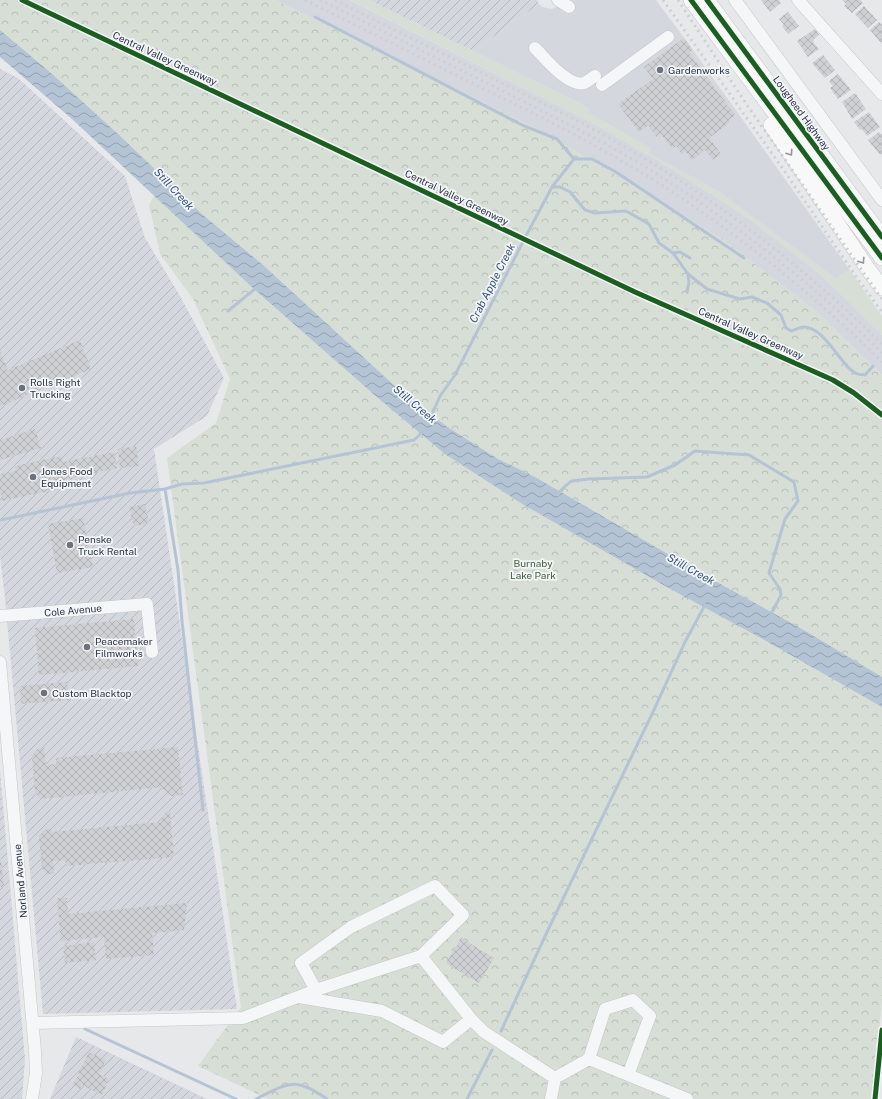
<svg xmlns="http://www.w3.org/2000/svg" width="882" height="1099" font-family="'Public Sans',sans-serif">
	<defs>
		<pattern id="industrial-furrows" width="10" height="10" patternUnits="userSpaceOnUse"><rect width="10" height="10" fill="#d4d7dd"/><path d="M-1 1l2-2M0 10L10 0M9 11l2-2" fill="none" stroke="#b6b9bf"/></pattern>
		<pattern id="park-crowns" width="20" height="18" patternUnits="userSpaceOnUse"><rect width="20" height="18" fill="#d6ded6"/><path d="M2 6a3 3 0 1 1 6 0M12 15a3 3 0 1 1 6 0" fill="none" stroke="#b8bfb9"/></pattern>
		<pattern id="water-waves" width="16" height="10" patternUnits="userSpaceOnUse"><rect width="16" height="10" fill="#b4c4d5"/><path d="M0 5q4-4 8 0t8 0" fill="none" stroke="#93a0af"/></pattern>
		<pattern id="building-cross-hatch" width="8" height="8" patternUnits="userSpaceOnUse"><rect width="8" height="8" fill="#ced0d3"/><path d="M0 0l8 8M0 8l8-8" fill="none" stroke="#b1b3b6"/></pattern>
	</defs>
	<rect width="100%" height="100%" fill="#e6e8ea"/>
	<path fill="#d4d7dd" d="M275,0H349L593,123L672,169L751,220L821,275L853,306L882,335V375L817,312L724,240L547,134Z
		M563,0H656L693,50L849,269L836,279L718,191L648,153L650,148L587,112L589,108L473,51L539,4L542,7L552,9L558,6Z"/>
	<path fill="url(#industrial-furrows)" d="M369,0H537L539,4L473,51Z
		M0,69L18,78L125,176L145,238L180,296L224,378L207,416L154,449L237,1009L43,1014L5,598L0,556Z
		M0,770L25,1059L22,1099H0Z
		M76,1037L207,1099H50Z"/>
	<path fill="#d6ded6" d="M349,0H369L589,108L587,112L651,148L649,153L718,191L836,279L849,269L882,316V335L821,275L751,220L672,169L593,123Z"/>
	<path fill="url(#park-crowns)" d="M0,0H275L547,134L724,240L817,312L882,375V1001L873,1099H268L198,1066L241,1007L167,458L216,423L230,379L193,299L160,254L149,205L161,184L0,40Z"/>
	<path fill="url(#water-waves)" d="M0,30L51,73L118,134L203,215L263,265L409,399L449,428L498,459L535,477L704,575L802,629L882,677V707L768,642L665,586L524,505L445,454L378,398L254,289L72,119L0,57Z"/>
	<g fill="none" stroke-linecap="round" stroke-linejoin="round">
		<path stroke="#b4c4d5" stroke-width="3" d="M315,17L522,125L557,139L574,159H592L616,172L744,258
			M552,187L574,159
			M673,253L680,252L690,258
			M687,292L689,282L688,275
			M228,311L256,288
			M430,419L440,396L455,375L527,234L552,187H560L570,192L585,210L595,213L626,211L649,224L659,243L673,253L688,274L707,289L740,299L752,297L767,303L781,315L786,328L791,331C795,330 800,327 803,327C826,326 842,370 858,374C860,375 863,374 865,375L873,366
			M165,489L178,570L182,621L203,810
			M558,495L560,491L571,481L589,479L647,477L675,465L695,451L749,455L794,482L798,501L785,519L769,573L780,589L781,595L770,616
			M1,520L130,493L165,489L182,484L204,483L414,440L424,431
			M85,1029L236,1099
			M501,1031L547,932L653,712L685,642L705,605
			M256,1099C289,1083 294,1076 327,1099
			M467,1099L492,1050"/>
	</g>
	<path fill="url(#building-cross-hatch)" d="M761,0H779L781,3L770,12Z
		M842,0H860L863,3L852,13L844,6L846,4Z
		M864,6L877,20L868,28L855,14Z
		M788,12L799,26L788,34L782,26L784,25L779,19Z
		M879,22L882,25V44L870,30Z
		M815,29L819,35L813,40L814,41L813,42L819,49L808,57L797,41Z
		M684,38L693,50L689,53L735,115L728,121L729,123L709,138L721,154L713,160L705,150L692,160L685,151L682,154L676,146L672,149L661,134L657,137L648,126L639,132L618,104L653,79L644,67Z
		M823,55L835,70L825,78L812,63Z
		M838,74L851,90L838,99L830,88L833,86L829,81Z
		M855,93L866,109L852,119L842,102Z
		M869,112L880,127L867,136L862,129L860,130L854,122Z
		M879,132L882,135V153L880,155L868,140Z
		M80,340L91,369L0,406V351L8,370Z
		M35,429L41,448L0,460V440Z
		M136,446L139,466L120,468L118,449Z
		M114,452L117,468L67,479L68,487L2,501L0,492V474L16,471L15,466L61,456L63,462Z
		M145,504L149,523L134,526L129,507Z
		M83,518L93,567L57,573L48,524Z
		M134,619L138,666L39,675L35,628Z
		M67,682L69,700L21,704L20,686Z
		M178,747L183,795L171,796L161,788V787L41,799L35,793L32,756L37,749L44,748L46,765L57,764L56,758Z
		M167,811H170L174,857L66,866L65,860L53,861L54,874H48L42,869L39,836L44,830L51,829L52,832L161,822V818Z
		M0,859H1L4,887H0Z
		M57,898H67L68,914L187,903L184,930L152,933L154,955L106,959L104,937L61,941Z
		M461,938L494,958L479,983L446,963Z
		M94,942L96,960L65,963L63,946Z
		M89,1052L106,1060L99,1074L109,1079L102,1095L82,1085L80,1089L73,1085Z"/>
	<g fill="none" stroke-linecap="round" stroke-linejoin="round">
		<defs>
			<path id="minor" d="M558,0L569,7
				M735,0L882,200
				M798,0L882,94
				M535,48C546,59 568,87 584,83C587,82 592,78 595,76
				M602,85L668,37
				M0,616L147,604L152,652
				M0,662L35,1051L36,1073L32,1099
				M316,990L301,963L351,927L435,886L463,915L421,956
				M471,1019L484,1032L555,1078L551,1099
				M33,1023L243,1018L316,990L421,956L471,1019L443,1042L382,1011L299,997
				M589,1059L605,1009L633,1000L650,1016L628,1075
				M555,1078L589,1059L687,1099"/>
			<path id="major" d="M691,0L882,258
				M707,0L882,237
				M771,125L868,269L882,288"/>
		</defs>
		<use href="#minor" stroke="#c4c6c8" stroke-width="13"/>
		<use href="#major" stroke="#c2c5c8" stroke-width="16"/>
		<use href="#minor" stroke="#f5f6f7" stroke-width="12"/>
		<use href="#major" stroke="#f8f8f8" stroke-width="15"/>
		<path stroke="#cecfd2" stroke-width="3" stroke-dasharray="2 4" stroke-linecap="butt" d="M305,0C363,29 420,57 478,86C546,119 613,153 677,195C751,244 819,300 882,362
			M320,0C377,28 434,57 491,85C539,109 587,133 634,160C723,214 809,279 882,353
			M335,0C390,28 446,55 502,83C541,102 580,121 618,143C714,197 804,267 882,344
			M663,0L783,169L857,278L882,312
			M678,0L747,105L882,299"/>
		<defs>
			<path id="cycleway" d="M22,0L635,292L833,380L854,393L882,415
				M691,0L882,258
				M707,0L882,237
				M875,1099L882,1030"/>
		</defs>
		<use href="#cycleway" stroke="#f4f6f9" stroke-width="8"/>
		<use href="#cycleway" stroke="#1b5e20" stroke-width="5"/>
	</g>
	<defs><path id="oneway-chevron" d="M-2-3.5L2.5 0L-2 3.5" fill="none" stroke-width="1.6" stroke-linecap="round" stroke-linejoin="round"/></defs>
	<g stroke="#92969e">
		<use href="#oneway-chevron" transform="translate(790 153) rotate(56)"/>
		<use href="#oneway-chevron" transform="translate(862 261) rotate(57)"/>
	</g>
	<g fill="#6c737f" stroke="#f4f6f9" stroke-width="1.5">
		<circle cx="660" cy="70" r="4"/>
		<circle cx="22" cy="388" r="4"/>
		<circle cx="33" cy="477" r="4"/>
		<circle cx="70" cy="545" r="4"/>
		<circle cx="87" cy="647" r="4"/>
		<circle cx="44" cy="693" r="4"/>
	</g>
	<g text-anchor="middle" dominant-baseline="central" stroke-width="3.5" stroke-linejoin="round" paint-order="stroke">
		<g font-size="10" fill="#2b3445" stroke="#f4f6f9">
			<text transform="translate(165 58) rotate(25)">Central Valley Greenway</text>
			<text transform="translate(802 113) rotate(54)">Lougheed Highway</text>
			<text transform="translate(457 197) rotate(26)">Central Valley Greenway</text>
			<text transform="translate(751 333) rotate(24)">Central Valley Greenway</text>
			<text transform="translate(73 610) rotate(-5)">Cole Avenue</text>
			<text transform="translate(20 881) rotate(-95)">Norland Avenue</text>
		</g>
		<g font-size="10" fill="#2b3445" stroke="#f4f6f9" text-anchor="start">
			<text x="668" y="70">Gardenworks</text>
			<text x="30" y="382">Rolls Right<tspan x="30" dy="12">Trucking</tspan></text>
			<text x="41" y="471">Jones Food<tspan x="41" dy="12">Equipment</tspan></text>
			<text x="78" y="539">Penske<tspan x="78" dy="12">Truck Rental</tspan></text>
			<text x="95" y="641">Peacemaker<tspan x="95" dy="12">Filmworks</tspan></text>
			<text x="52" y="693">Custom Blacktop</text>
		</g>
		<g font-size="10" fill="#3f6138" stroke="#f4f6f9">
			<text x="533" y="563">Burnaby<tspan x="533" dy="12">Lake Park</tspan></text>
		</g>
		<g font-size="11" font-style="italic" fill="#34527a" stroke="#f4f6f9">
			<text transform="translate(174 189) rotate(47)">Still Creek</text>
			<text transform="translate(492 283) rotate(-63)">Crab Apple Creek</text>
			<text transform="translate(415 404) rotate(40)">Still Creek</text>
			<text transform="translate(691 569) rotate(29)">Still Creek</text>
		</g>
	</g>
</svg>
